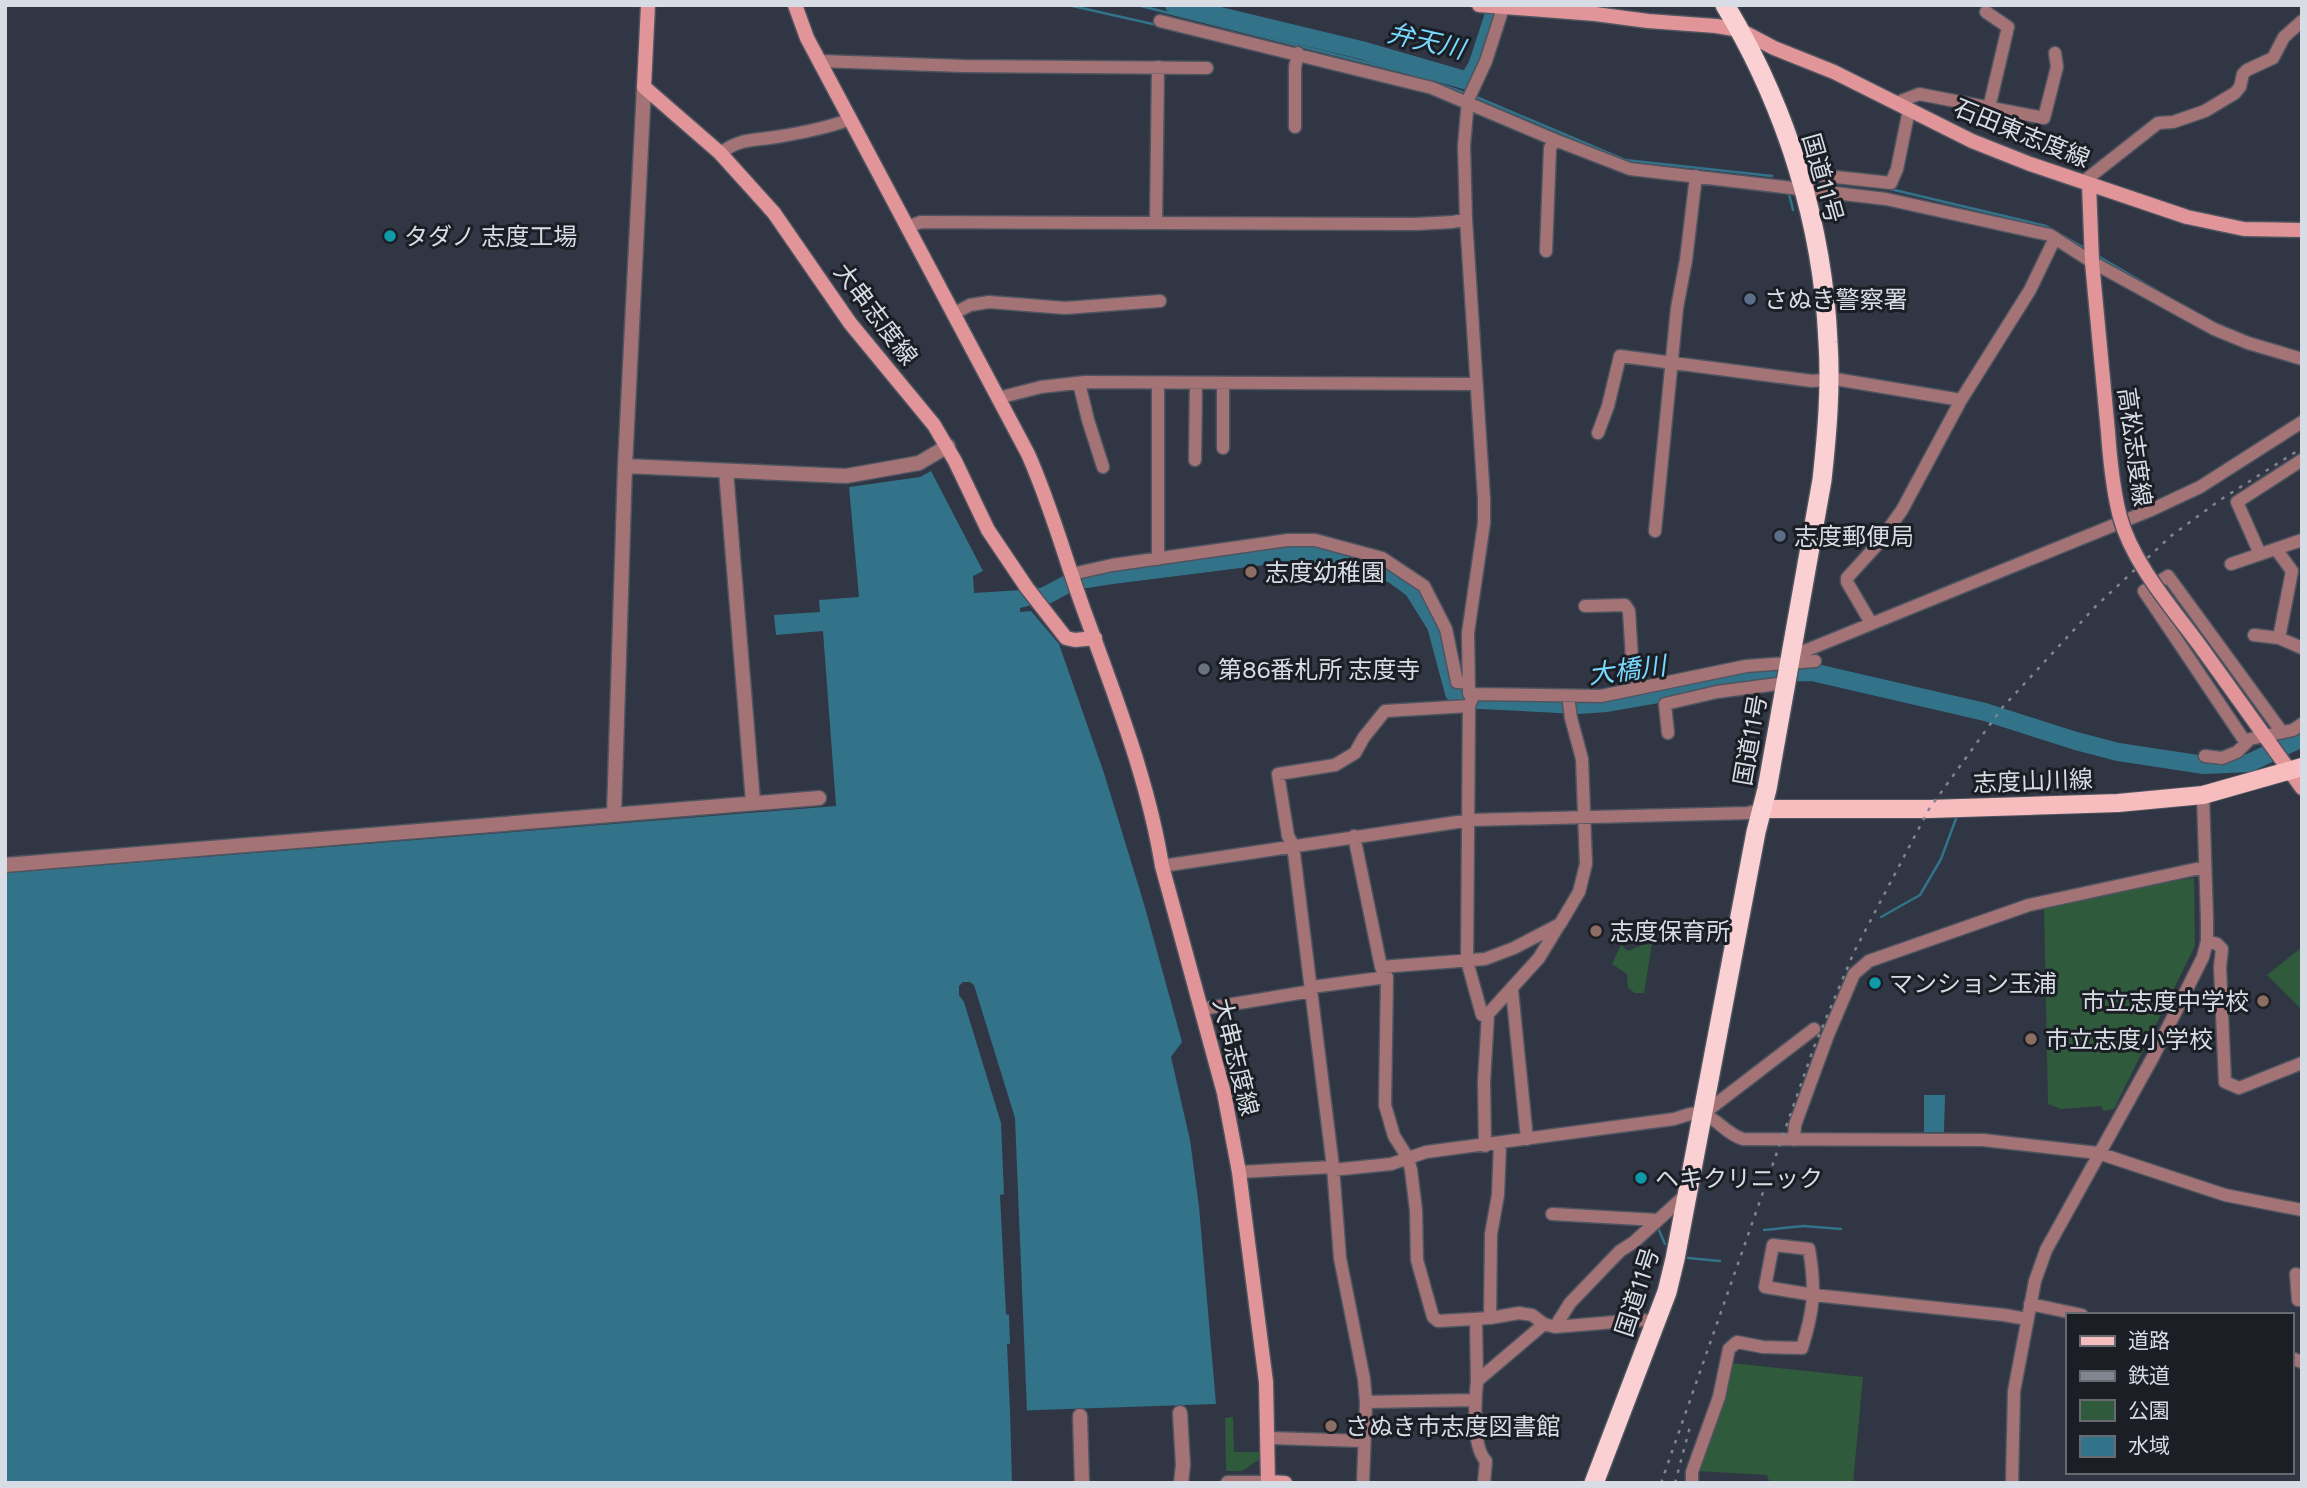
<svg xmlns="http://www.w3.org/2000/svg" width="2307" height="1488" font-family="Figtree,'Noto Sans JP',sans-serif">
	<rect width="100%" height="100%" fill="#303643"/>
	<path fill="#2f5a3b" d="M2194,878L2195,946L2114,1109L2103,1111L2101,1106L2061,1109L2048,1104L2044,908L2064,902L2097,898L2141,886Z
		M1652,944L1644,993H1635L1628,988L1627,974L1612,964L1621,945L1628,951L1642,945Z
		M2302,947V1010L2267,975Z
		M1732,1363L1863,1377L1853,1483H1770L1767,1475L1697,1471Z
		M1233,1417L1234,1452H1262L1263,1457L1242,1471H1226L1225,1418Z"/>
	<path fill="#32738a" d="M931,471L983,571L973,576L974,593L1022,590L1032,605L1020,608V612L1031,611L1059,644L1104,773L1144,904L1182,1042L1171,1057L1190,1140L1199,1207L1216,1404L1010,1411L1012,1483H5V873L836,806L823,631L776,635L774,615L820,612L819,600L859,597L849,487L920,477Z
		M1924,1095H1945L1944,1132H1924Z"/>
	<path fill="#303643" d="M963,982H970L974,985L1015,1118L1027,1411H1010L1007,1344H1010L1009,1315L1006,1314L1000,1195L1004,1194L1001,1123L964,1002L959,995V986Z"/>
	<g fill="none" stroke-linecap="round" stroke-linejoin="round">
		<path stroke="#32738a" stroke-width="2.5" d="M1068,5L1157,25
			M1137,5L1408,73L1468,94
			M1474,96L1625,160L1772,176
			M1583,157L1626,173
			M1811,181L1824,182
			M1886,188L2046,226L2086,249
			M1789,194L1793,210
			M2098,256L2168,297
			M1881,917L1920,895L1941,859L1957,816
			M1658,1228L1665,1244
			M1764,1230L1804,1226L1841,1229
			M1688,1258L1720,1261"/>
		<path stroke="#32738a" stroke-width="18" d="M1174,5L1361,50L1468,81L1477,66L1497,5
			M1026,596L1043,597L1073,581L1112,575L1295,552L1328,555L1374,567L1394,575L1413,589L1436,626L1454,693L1460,699L1578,705L1607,703L1779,673L1812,672L1985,712L2076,741L2118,752L2204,765L2249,763L2302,738"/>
		<defs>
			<path id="minor" d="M1986,12L2008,27L1989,108
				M1160,21L1432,88L1555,140L1630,169L1886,199L2050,235L2092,262L2214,329L2248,343L2302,359
				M820,61L963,66L1207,68
				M1896,103L1919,94L2044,118L2057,67L2055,53
				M1295,127V67L1298,53
				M720,153C741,138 752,141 776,137C801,133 827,128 851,119
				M1799,173L1891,183L1897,169L1909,110
				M2083,182L2158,123L2173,122L2205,111L2235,93L2240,87L2243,74L2247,70L2273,58L2284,37L2302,21
				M1156,223L1158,67
				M907,227L921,222L1416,224L1453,222L1466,219
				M1546,251L1550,148L1555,140
				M953,314L970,305L989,302L1065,308L1160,301
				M1079,383L1088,420L1103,467
				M1158,383V559
				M1223,383V448
				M998,398L1041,387L1085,382L1476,384
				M1598,433L1608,406L1620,356L1812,381L1835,379L1961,400
				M1195,460L1196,383
				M1655,531L1677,308L1686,260L1696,176
				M2276,549L2292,571L2279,638
				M2260,554L2237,502L2302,460
				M2231,564L2302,540
				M1072,574L1112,565L1288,540H1315L1382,558L1424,586L1446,629L1457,682L1469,683
				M1585,606L1625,605L1629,611L1632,659L1638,688
				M1871,623L1847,582V578L1877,545L1902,510L1961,400L2030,290L2055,238
				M2254,635L2279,638L2302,648
				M1789,655L1807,650L2151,510L2200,487L2302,422
				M1474,694L1601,696L1746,666L1815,661
				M1568,696L1571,718L1582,759L1586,864L1579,892L1560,924L1514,948L1485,959L1381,967L1387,977L1385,1105L1394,1136L1408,1158L1411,1170L1416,1210L1417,1260L1433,1317L1438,1321L1490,1318L1519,1313L1532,1315L1544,1324L1555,1327L1639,1320L1656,1321
				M1668,733L1665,704L1717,692L1785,683
				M2246,743L2144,591L2168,576L2282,732
				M2205,756L2222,758L2237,752L2250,739L2293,730L2302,724
				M1354,836L1381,967
				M1162,866L1471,820L1748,813L1762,809
				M2207,941L2217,944L2222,949L2220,967L2225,1082L2239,1088L2302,1063
				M1312,987L1387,977
				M1512,990L1527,1139
				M1202,1009L1312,991
				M1488,1014L1539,958L1559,925
				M1703,1114L1814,1029
				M1794,1140L1795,1125L1828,1035L1854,974L1869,961L2029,905L2205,867
				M1485,1146L1484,1082L1488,1014L1482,1015L1467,961L1469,706L1474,694H1469L1468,633L1484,523V499L1466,219L1464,146L1468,100L1486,61L1504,5
				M1332,1170L1391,1164L1426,1152L1674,1119C1682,1117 1694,1111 1703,1114C1719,1120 1726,1134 1743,1139L1983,1140L2098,1153L2225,1195L2302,1210
				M1239,1172L1333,1167
				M1552,1214L1657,1220
				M2296,1274L2298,1300H2302
				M2030,1304L2082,1315
				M1490,1318L1491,1234L1498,1195L1500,1143
				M1476,1319L1477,1381
				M1555,1327L1570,1303L1620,1251L1634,1242L1680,1200L1687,1198
				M2291,1358L2302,1362
				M1366,1402L1475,1400
				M1268,1438L1364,1441
				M1363,1483L1366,1402L1364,1379L1340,1258L1333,1167L1293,845L1288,836L1278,774L1335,765L1355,753L1364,737L1385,711L1469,706
				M1484,1483L1486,1461C1472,1447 1475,1401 1477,1381L1544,1324
				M1692,1483V1472L1719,1397L1729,1349L1737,1342L1763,1347L1802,1348C1814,1309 1816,1290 1809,1249L1773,1245L1765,1287L1814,1295L2004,1315L2027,1319
				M2012,1483L2014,1391L2035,1281L2046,1250L2153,1057L2203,957L2207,941V918L2203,795"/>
			<path id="tertiary" d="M625,466L846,476L919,463L948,446
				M726,471L753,802
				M614,814L625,466L644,87
				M5,865L819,798
				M1180,1413L1183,1465L1181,1483
				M1080,1416L1082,1483
				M1228,1483H1268"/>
			<path id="secondary" d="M648,5L644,87L720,153L774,213L850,323L934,425L955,461L988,530L1027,588L1066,638L1075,640L1095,638
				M795,5L807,38L1028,454C1050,503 1064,555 1082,605C1112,688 1148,778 1162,866L1224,1093L1239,1172L1266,1382L1268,1482L1285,1483
				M1479,5L1595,14L1648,21L1716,26L1740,30L1774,48L1834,72L1972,141L2030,164L2187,217L2244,229L2302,230
				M2089,184L2092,262L2108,432
				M2203,650L2302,788"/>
			<path id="primary" d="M1762,809H1929L2118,803L2203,795L2302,767"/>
			<path id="trunk" d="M1594,1483L1667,1292L1675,1259L1756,832L1767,789L1822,480C1827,434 1831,388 1828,342C1823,224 1786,106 1725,5"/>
		</defs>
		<use href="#minor" stroke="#4e5460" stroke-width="15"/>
		<use href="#tertiary" stroke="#4e5460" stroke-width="17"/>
		<use href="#secondary" stroke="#4e5460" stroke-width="17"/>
		<use href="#primary" stroke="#4e5460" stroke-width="20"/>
		<use href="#trunk" stroke="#4e5460" stroke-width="22"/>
		<use href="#minor" stroke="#a37375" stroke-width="12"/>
		<use href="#tertiary" stroke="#a37375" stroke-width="14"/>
		<use href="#secondary" stroke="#e19598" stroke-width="14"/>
		<use href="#primary" stroke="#f7bcbe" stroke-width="18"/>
		<use href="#trunk" stroke="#fad0d2" stroke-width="19"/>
		<path stroke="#808590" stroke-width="2.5" stroke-dasharray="3.5 7" stroke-linecap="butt" d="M1661,1483L1814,1047L1854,952L1929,809L2002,708L2095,607L2171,536L2220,500L2302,448
			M1675,1483L1691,1423"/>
		<defs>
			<path id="secondary-bridge" d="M2108,432C2110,460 2113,490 2120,517C2133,565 2175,611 2203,650"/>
		</defs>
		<use href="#secondary-bridge" stroke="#4e5460" stroke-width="17" stroke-linecap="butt"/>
		<use href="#secondary-bridge" stroke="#e19598" stroke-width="14"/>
	</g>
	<g fill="#0f9aa8" stroke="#1b1e24" stroke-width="2.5">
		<circle cx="390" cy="236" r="7"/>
		<circle cx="1875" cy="983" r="7"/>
		<circle cx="1641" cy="1178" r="7"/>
	</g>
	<g fill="#5c6f8a" stroke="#1b1e24" stroke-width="2.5">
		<circle cx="1750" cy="299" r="7"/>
		<circle cx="1780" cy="536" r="7"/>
	</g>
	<g fill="#8d6e63" stroke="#1b1e24" stroke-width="2.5">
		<circle cx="1251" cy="572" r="7"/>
		<circle cx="1596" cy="931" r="7"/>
		<circle cx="2263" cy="1001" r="7"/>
		<circle cx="2031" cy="1039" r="7"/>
		<circle cx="1331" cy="1426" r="7"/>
	</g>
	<circle fill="#6b7280" stroke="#1b1e24" stroke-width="2.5" cx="1204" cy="669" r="7"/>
	<g text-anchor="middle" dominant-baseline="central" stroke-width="6" stroke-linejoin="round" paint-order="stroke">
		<g font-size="24" fill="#d8dde5" stroke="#1b1e24">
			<text transform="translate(2022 133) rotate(22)">石田東志度線</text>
			<text transform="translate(1823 178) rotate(74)">国道11号</text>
			<text transform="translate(876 314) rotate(53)">大串志度線</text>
			<text transform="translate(2135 447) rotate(82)">高松志度線</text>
			<text transform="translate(1750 740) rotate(-80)">国道11号</text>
			<text transform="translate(2033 781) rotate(-2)">志度山川線</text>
			<text transform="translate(1236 1057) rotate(76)">大串志度線</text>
			<text transform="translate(1637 1292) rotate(-72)">国道11号</text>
		</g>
		<g font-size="24" fill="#d8dde5" stroke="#1b1e24" text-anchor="start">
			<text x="404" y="236">タダノ 志度工場</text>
			<text x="1764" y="299">さぬき警察署</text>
			<text x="1794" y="536">志度郵便局</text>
			<text x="1265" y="572">志度幼稚園</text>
			<text x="1218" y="669">第86番札所 志度寺</text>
			<text x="1610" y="931">志度保育所</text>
			<text x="1889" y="983">マンション玉浦</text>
			<text x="2249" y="1001" text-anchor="end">市立志度中学校</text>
			<text x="2045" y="1039">市立志度小学校</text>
			<text x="1655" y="1178">ヘキクリニック</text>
			<text x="1345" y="1426">さぬき市志度図書館</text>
		</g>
		<g font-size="26" font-style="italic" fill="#77d9fe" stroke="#1b1e24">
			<text transform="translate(1426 41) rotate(13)">弁天川</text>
			<text transform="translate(1627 670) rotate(-7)">大橋川</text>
		</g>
	</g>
	<rect width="2307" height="1488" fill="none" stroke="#d8dde5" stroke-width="14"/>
	<rect x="2066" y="1313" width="228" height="161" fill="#1b1e24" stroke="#676a71" stroke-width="2"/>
	<rect x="2080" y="1336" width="35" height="10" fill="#f7bcbe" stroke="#676a71" stroke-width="2"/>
	<text x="2128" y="1348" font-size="21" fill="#d8dde5">道路</text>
	<rect x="2080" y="1371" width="35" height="10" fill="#808590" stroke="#676a71" stroke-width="2"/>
	<text x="2128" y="1383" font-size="21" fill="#d8dde5">鉄道</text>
	<rect x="2080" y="1400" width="35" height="21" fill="#2f5a3b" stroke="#676a71" stroke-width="2"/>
	<text x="2128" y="1418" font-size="21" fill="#d8dde5">公園</text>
	<rect x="2080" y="1436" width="35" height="21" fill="#32738a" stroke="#676a71" stroke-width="2"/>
	<text x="2128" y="1453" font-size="21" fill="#d8dde5">水域</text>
</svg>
